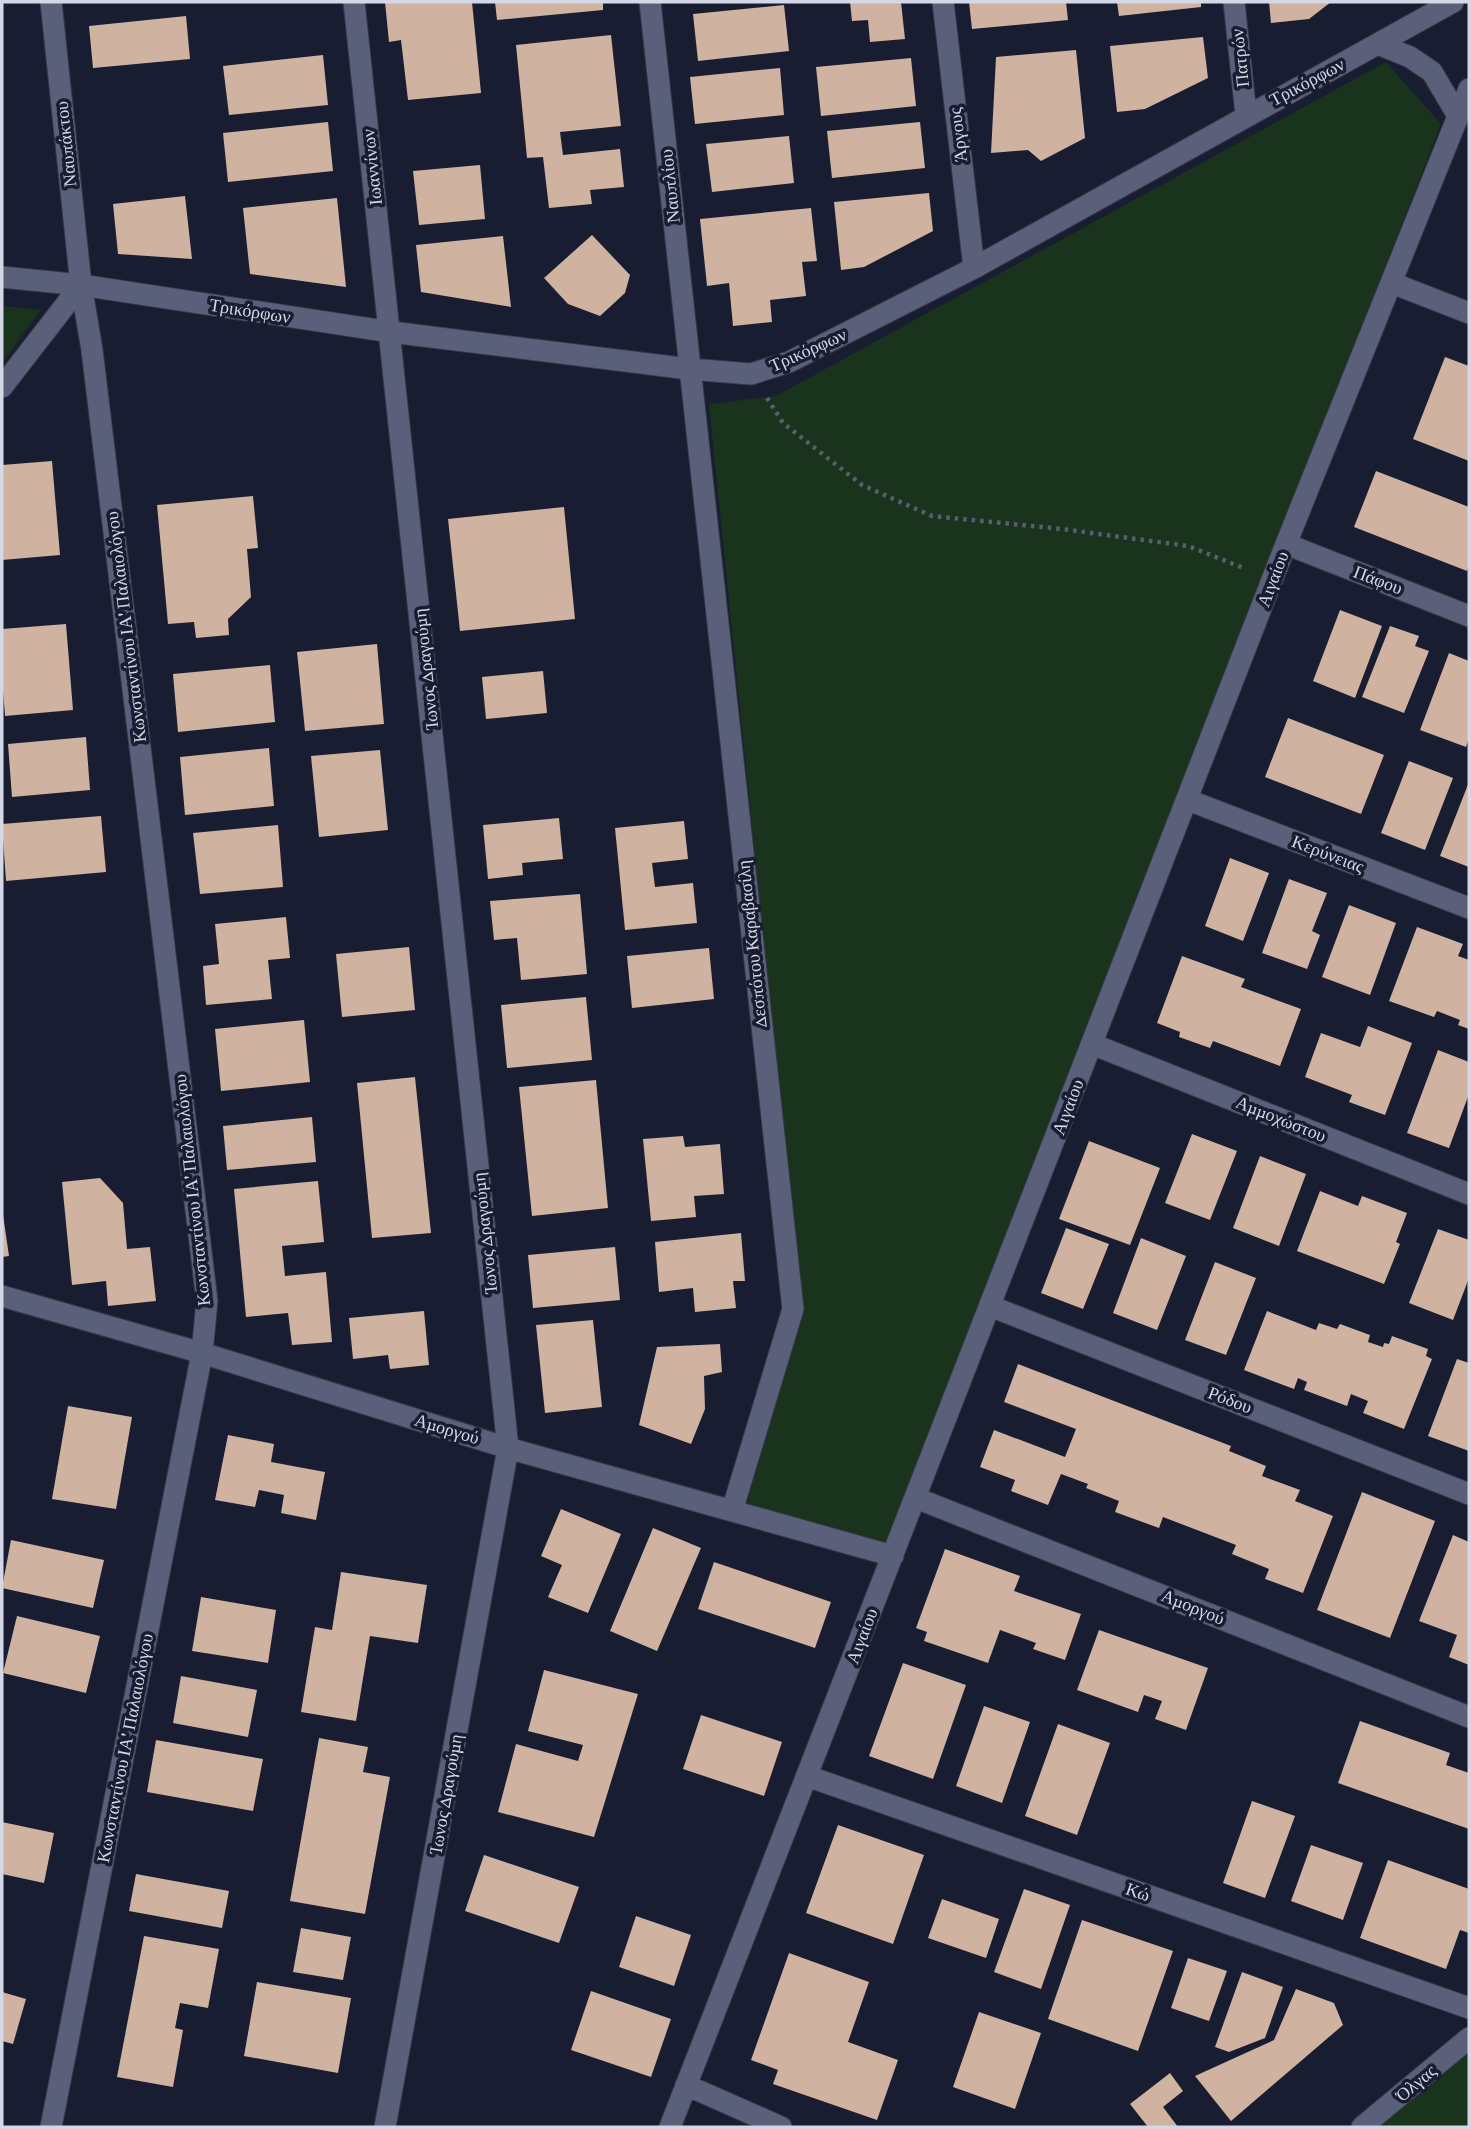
<svg xmlns="http://www.w3.org/2000/svg" width="1471" height="2129" font-family="'Crimson Pro',serif">
	<rect width="100%" height="100%" fill="#191d32"/>
	<path fill="#1a331c" d="M1386,62L1441,124L884,1550L747,1503L801,1308L709,404L776,396Z
		M2,306L41,310L2,363Z
		M1469,2045V2127H1371Z"/>
	<path fill="#cfb2a0" d="M385,2H472L481,93L408,100L401,40L389,42Z
		M495,2H603V10L497,20Z
		M850,2H901L905,39L870,42L868,20L852,21Z
		M969,2H1066L1068,20L972,29Z
		M1117,2H1201V7L1119,16Z
		M1269,2H1331L1309,19L1271,23Z
		M784,5L789,51L698,61L693,14Z
		M186,16L190,59L93,68L89,26Z
		M611,35L621,126L560,132L563,155L620,149L624,187L590,190L592,204L549,208L543,157L527,158L516,45Z
		M1203,37L1208,78L1145,109L1117,112L1110,46Z
		M1076,50L1085,138L1041,161L1028,150L991,153L996,57Z
		M323,55L328,105L229,115L223,66Z
		M911,58L916,106L821,116L816,67Z
		M780,68L784,115L695,124L690,77Z
		M328,122L333,171L228,182L223,133Z
		M920,122L925,168L832,178L827,131Z
		M789,136L794,183L712,192L706,144Z
		M480,165L485,219L419,225L413,171Z
		M929,193L933,231L864,267L841,270L834,202Z
		M185,196L192,259L118,254L113,204Z
		M337,198L346,287L250,274L243,208Z
		M811,208L817,261L802,262L806,296L770,300L772,322L733,326L729,283L707,286L700,219Z
		M592,235L630,275L625,293L600,316L568,304L544,278Z
		M503,236L511,307L421,292L416,245Z
		M1445,357L1469,366V461L1413,439Z
		M52,461L60,555L2,560V465Z
		M1376,471L1469,507V564L1467,571L1354,527Z
		M253,496L258,548L247,549L251,597L228,619L229,635L196,638L194,622L168,624L157,505Z
		M564,507L575,619L460,631L448,519Z
		M1340,610L1382,626L1355,698L1313,681Z
		M66,624L73,710L5,716L2,677V629Z
		M1390,626L1419,636L1415,646L1429,651L1404,713L1362,697Z
		M377,644L384,724L305,731L297,652Z
		M1449,653L1469,661V738L1466,747L1420,730Z
		M270,665L275,722L178,732L173,674Z
		M543,671L547,713L486,719L482,677Z
		M1288,718L1384,755L1361,814L1265,777Z
		M86,737L90,790L12,797L8,744Z
		M269,748L274,806L185,815L180,757Z
		M380,750L388,830L319,837L311,756Z
		M1409,761L1453,778L1425,850L1381,833Z
		M1469,782V867L1440,856Z
		M101,816L106,872L6,881L2,824Z
		M559,818L563,859L522,863L523,875L488,879L483,825Z
		M684,821L688,859L652,863L655,887L693,883L697,923L625,930L615,828Z
		M278,825L283,887L200,894L193,833Z
		M1230,858L1269,873L1243,941L1205,926Z
		M1289,879L1327,893L1312,931L1320,935L1307,969L1262,953Z
		M580,894L587,974L521,980L517,938L494,940L490,901Z
		M1349,905L1396,923L1370,995L1322,977Z
		M286,917L290,958L268,960L272,999L206,1005L203,966L219,964L215,924Z
		M1417,927L1463,944L1458,956L1469,960V1029L1458,1025L1460,1020L1437,1011L1434,1017L1389,1001Z
		M409,947L415,1010L342,1017L336,954Z
		M709,948L714,999L632,1008L627,956Z
		M1182,956L1245,979L1241,987L1301,1009L1280,1066L1213,1041L1210,1048L1179,1037L1180,1032L1157,1023Z
		M586,997L592,1060L507,1068L501,1005Z
		M304,1020L310,1082L221,1091L215,1029Z
		M1368,1026L1412,1043L1385,1115L1349,1102L1352,1095L1305,1077L1321,1033L1360,1047Z
		M1438,1050L1469,1062V1094L1449,1148L1407,1133Z
		M415,1077L431,1233L372,1238L357,1083Z
		M596,1080L608,1208L532,1216L519,1087Z
		M312,1117L316,1162L227,1170L223,1126Z
		M1192,1134L1237,1151L1210,1220L1165,1203Z
		M683,1136L685,1147L720,1144L724,1194L694,1196L696,1217L651,1221L643,1139Z
		M1089,1141L1160,1168L1130,1245L1059,1219Z
		M1260,1156L1306,1174L1279,1246L1233,1228Z
		M100,1178L123,1203L127,1249L150,1247L156,1301L108,1306L106,1281L72,1285L62,1182Z
		M318,1181L324,1242L282,1246L285,1276L326,1272L332,1342L292,1345L288,1313L246,1317L234,1189Z
		M1320,1191L1358,1206L1362,1196L1407,1213L1396,1242L1400,1244L1384,1284L1297,1251Z
		M2,1208L9,1256L2,1257Z
		M1066,1228L1109,1244L1083,1309L1041,1293Z
		M1438,1229L1469,1240V1278L1453,1320L1409,1303Z
		M741,1233L745,1281H733L736,1308L695,1312L693,1288L659,1292L655,1242Z
		M1141,1238L1186,1256L1157,1330L1113,1313Z
		M615,1247L620,1300L533,1308L528,1255Z
		M1215,1262L1256,1278L1226,1355L1185,1340Z
		M424,1311L429,1365L390,1369L388,1355L353,1359L349,1318Z
		M1267,1311L1316,1330L1319,1323L1337,1329L1340,1324L1370,1335L1368,1342L1383,1347L1384,1343L1389,1344L1392,1336L1428,1349L1426,1356L1432,1359L1404,1429L1363,1413L1368,1401L1351,1394L1347,1406L1304,1390L1307,1382L1298,1378L1294,1389L1244,1370Z
		M593,1320L602,1407L545,1413L536,1325Z
		M720,1344L722,1372L704,1376L705,1409L691,1444L639,1425L657,1347Z
		M1457,1359L1469,1363V1451L1428,1436Z
		M1018,1364L1231,1446L1229,1451L1266,1466L1262,1476L1300,1490L1295,1501L1333,1516L1303,1593L1265,1579L1269,1569L1232,1554L1236,1545L1163,1517L1159,1528L1115,1512L1119,1501L1086,1488L1088,1484L1061,1474L1048,1505L1011,1491L1015,1480L980,1467L994,1430L1065,1457L1076,1429L1004,1402Z
		M68,1406L132,1417L116,1509L52,1499Z
		M228,1435L274,1444L271,1462L325,1472L316,1520L281,1513L284,1495L259,1490L255,1507L215,1500Z
		M1362,1492L1435,1521L1390,1638L1317,1610Z
		M561,1509L621,1534L588,1613L548,1597L562,1565L541,1556Z
		M653,1528L701,1548L657,1651L610,1631Z
		M1453,1535L1469,1542V1665L1449,1657L1457,1635L1419,1621Z
		M11,1540L104,1560L93,1608L2,1588Z
		M945,1549L1020,1576L1014,1591L1081,1614L1065,1660L1033,1649L1036,1643L1000,1630L988,1663L924,1641L927,1632L916,1628Z
		M714,1562L831,1602L815,1648L698,1609Z
		M341,1572L427,1585L418,1643L370,1636L356,1721L301,1712L315,1627L332,1630Z
		M201,1597L276,1610L268,1663L192,1651Z
		M17,1616L100,1636L86,1693L3,1673Z
		M1099,1630L1208,1668L1186,1730L1155,1719L1162,1701L1144,1695L1138,1712L1077,1690Z
		M903,1663L966,1685L933,1779L869,1756Z
		M544,1670L638,1694L594,1837L498,1812L516,1744L578,1761L583,1745L528,1731Z
		M181,1676L257,1690L248,1737L173,1723Z
		M984,1706L1030,1722L1002,1803L956,1786Z
		M701,1715L782,1742L764,1796L683,1769Z
		M1360,1721L1450,1753L1446,1765L1469,1773V1829L1338,1783Z
		M1058,1724L1110,1743L1077,1835L1025,1816Z
		M319,1738L368,1747L363,1772L390,1777L365,1914L290,1901Z
		M156,1740L263,1759L253,1811L147,1792Z
		M1252,1801L1295,1816L1265,1898L1223,1883Z
		M2,1822L54,1833L44,1883L2,1874Z
		M838,1825L924,1855L893,1944L806,1913Z
		M1311,1845L1363,1863L1343,1920L1291,1901Z
		M484,1855L579,1887L559,1943L465,1911Z
		M1388,1860L1469,1889V1933L1460,1930L1446,1969L1360,1938Z
		M136,1874L229,1891L222,1928L129,1911Z
		M1024,1889L1070,1905L1041,1989L994,1972Z
		M942,1899L999,1919L986,1958L928,1938Z
		M636,1916L691,1935L674,1986L619,1967Z
		M1082,1920L1173,1951L1138,2051L1048,2019Z
		M301,1928L351,1937L343,1980L293,1972Z
		M144,1936L219,1949L208,2008L180,2003L175,2028L183,2030L173,2087L117,2077Z
		M789,1953L869,1982L848,2042L898,2060L877,2120L773,2084L778,2070L751,2060Z
		M1188,1958L1227,1971L1209,2021L1171,2008Z
		M1242,1972L1283,1987L1265,2038L1229,2052L1215,2047Z
		M257,1982L351,1998L338,2073L244,2056Z
		M1296,1989L1334,2003L1343,2025L1231,2121L1195,2076L1274,2040Z
		M591,1991L671,2019L651,2077L571,2050Z
		M2,1992L26,1999L13,2044L2,2041Z
		M979,2012L1041,2033L1015,2109L953,2087Z
		M1170,2073L1183,2091L1163,2107L1178,2127H1148L1130,2104Z"/>
	<g fill="none" stroke-linecap="round" stroke-linejoin="round">
		<defs>
			<path id="minor" d="M51,2L81,285L92,350L207,1301L202,1353L51,2127
				M354,2L508,1448L385,2127
				M650,2L793,1309L732,1511
				M943,2L974,268
				M1234,2L1246,115
				M1378,44L1410,57L1432,72L1458,116
				M2,277L81,285L391,332L689,369L751,374L789,362L974,268L1453,2
				M1392,283L1469,313
				M2,387L81,285
				M1286,544L1469,616
				M1188,800L1469,908
				M1092,1044L1469,1194
				M2,1296L202,1353L508,1448L893,1556
				M990,1306L1469,1494
				M916,1498L1469,1717
				M807,1776L1469,2008
				M686,2085L781,2127
				M670,2127L1286,544L1469,89
				M1362,2127L1469,2038"/>
		</defs>
		<use href="#minor" stroke="#37384a" stroke-width="23"/>
		<path stroke="#5a5d70" stroke-width="4.5" stroke-dasharray="3.5 5" stroke-linecap="butt" d="M767,398L783,423L862,485L932,516L1062,529L1188,546L1246,569"/>
		<use href="#minor" stroke="#5b607a" stroke-width="21"/>
	</g>
	<g text-anchor="middle" dominant-baseline="central" stroke-width="7" stroke-linejoin="round" paint-order="stroke">
		<g font-size="18" fill="#d4d7e6" stroke="#191d32">
			<text transform="translate(1240 58) rotate(-96)">Πατρών</text>
			<text transform="translate(1307 82) rotate(-28)">Τρικόρφων</text>
			<text transform="translate(958 135) rotate(-97)">Άργους</text>
			<text transform="translate(66 144) rotate(-96)">Ναυπάκτου</text>
			<text transform="translate(372 167) rotate(-96)">Ιωαννίνων</text>
			<text transform="translate(670 186) rotate(-96)">Ναυπλίου</text>
			<text transform="translate(250 311) rotate(9)">Τρικόρφων</text>
			<text transform="translate(808 350) rotate(-24)">Τρικόρφων</text>
			<text transform="translate(1273 579) rotate(-69)">Αιγαίου</text>
			<text transform="translate(1378 580) rotate(21)">Πάφου</text>
			<text transform="translate(126 627) rotate(-97)">Κωνσταντίνου ΙΑ' Παλαιολόγου</text>
			<text transform="translate(426 669) rotate(-96)">Ίωνος Δραγούμη</text>
			<text transform="translate(1328 854) rotate(21)">Κερύνειας</text>
			<text transform="translate(752 944) rotate(-96)">Δεσπότου Καραβασίλη</text>
			<text transform="translate(1068 1107) rotate(-69)">Αιγαίου</text>
			<text transform="translate(1281 1119) rotate(22)">Αμμοχώστου</text>
			<text transform="translate(192 1190) rotate(-96)">Κωνσταντίνου ΙΑ' Παλαιολόγου</text>
			<text transform="translate(485 1233) rotate(-96)">Ίωνος Δραγούμη</text>
			<text transform="translate(1230 1400) rotate(21)">Ρόδου</text>
			<text transform="translate(447 1429) rotate(17)">Αμοργού</text>
			<text transform="translate(1193 1607) rotate(22)">Αμοργού</text>
			<text transform="translate(862 1636) rotate(-69)">Αιγαίου</text>
			<text transform="translate(125 1748) rotate(-79)">Κωνσταντίνου ΙΑ' Παλαιολόγου</text>
			<text transform="translate(446 1794) rotate(-80)">Ίωνος Δραγούμη</text>
			<text transform="translate(1138 1892) rotate(19)">Κώ</text>
			<text transform="translate(1416 2083) rotate(-40)">Όλγας</text>
		</g>
	</g>
	<rect width="1471" height="2129" fill="none" stroke="#d4d7e6" stroke-width="7"/>
</svg>
